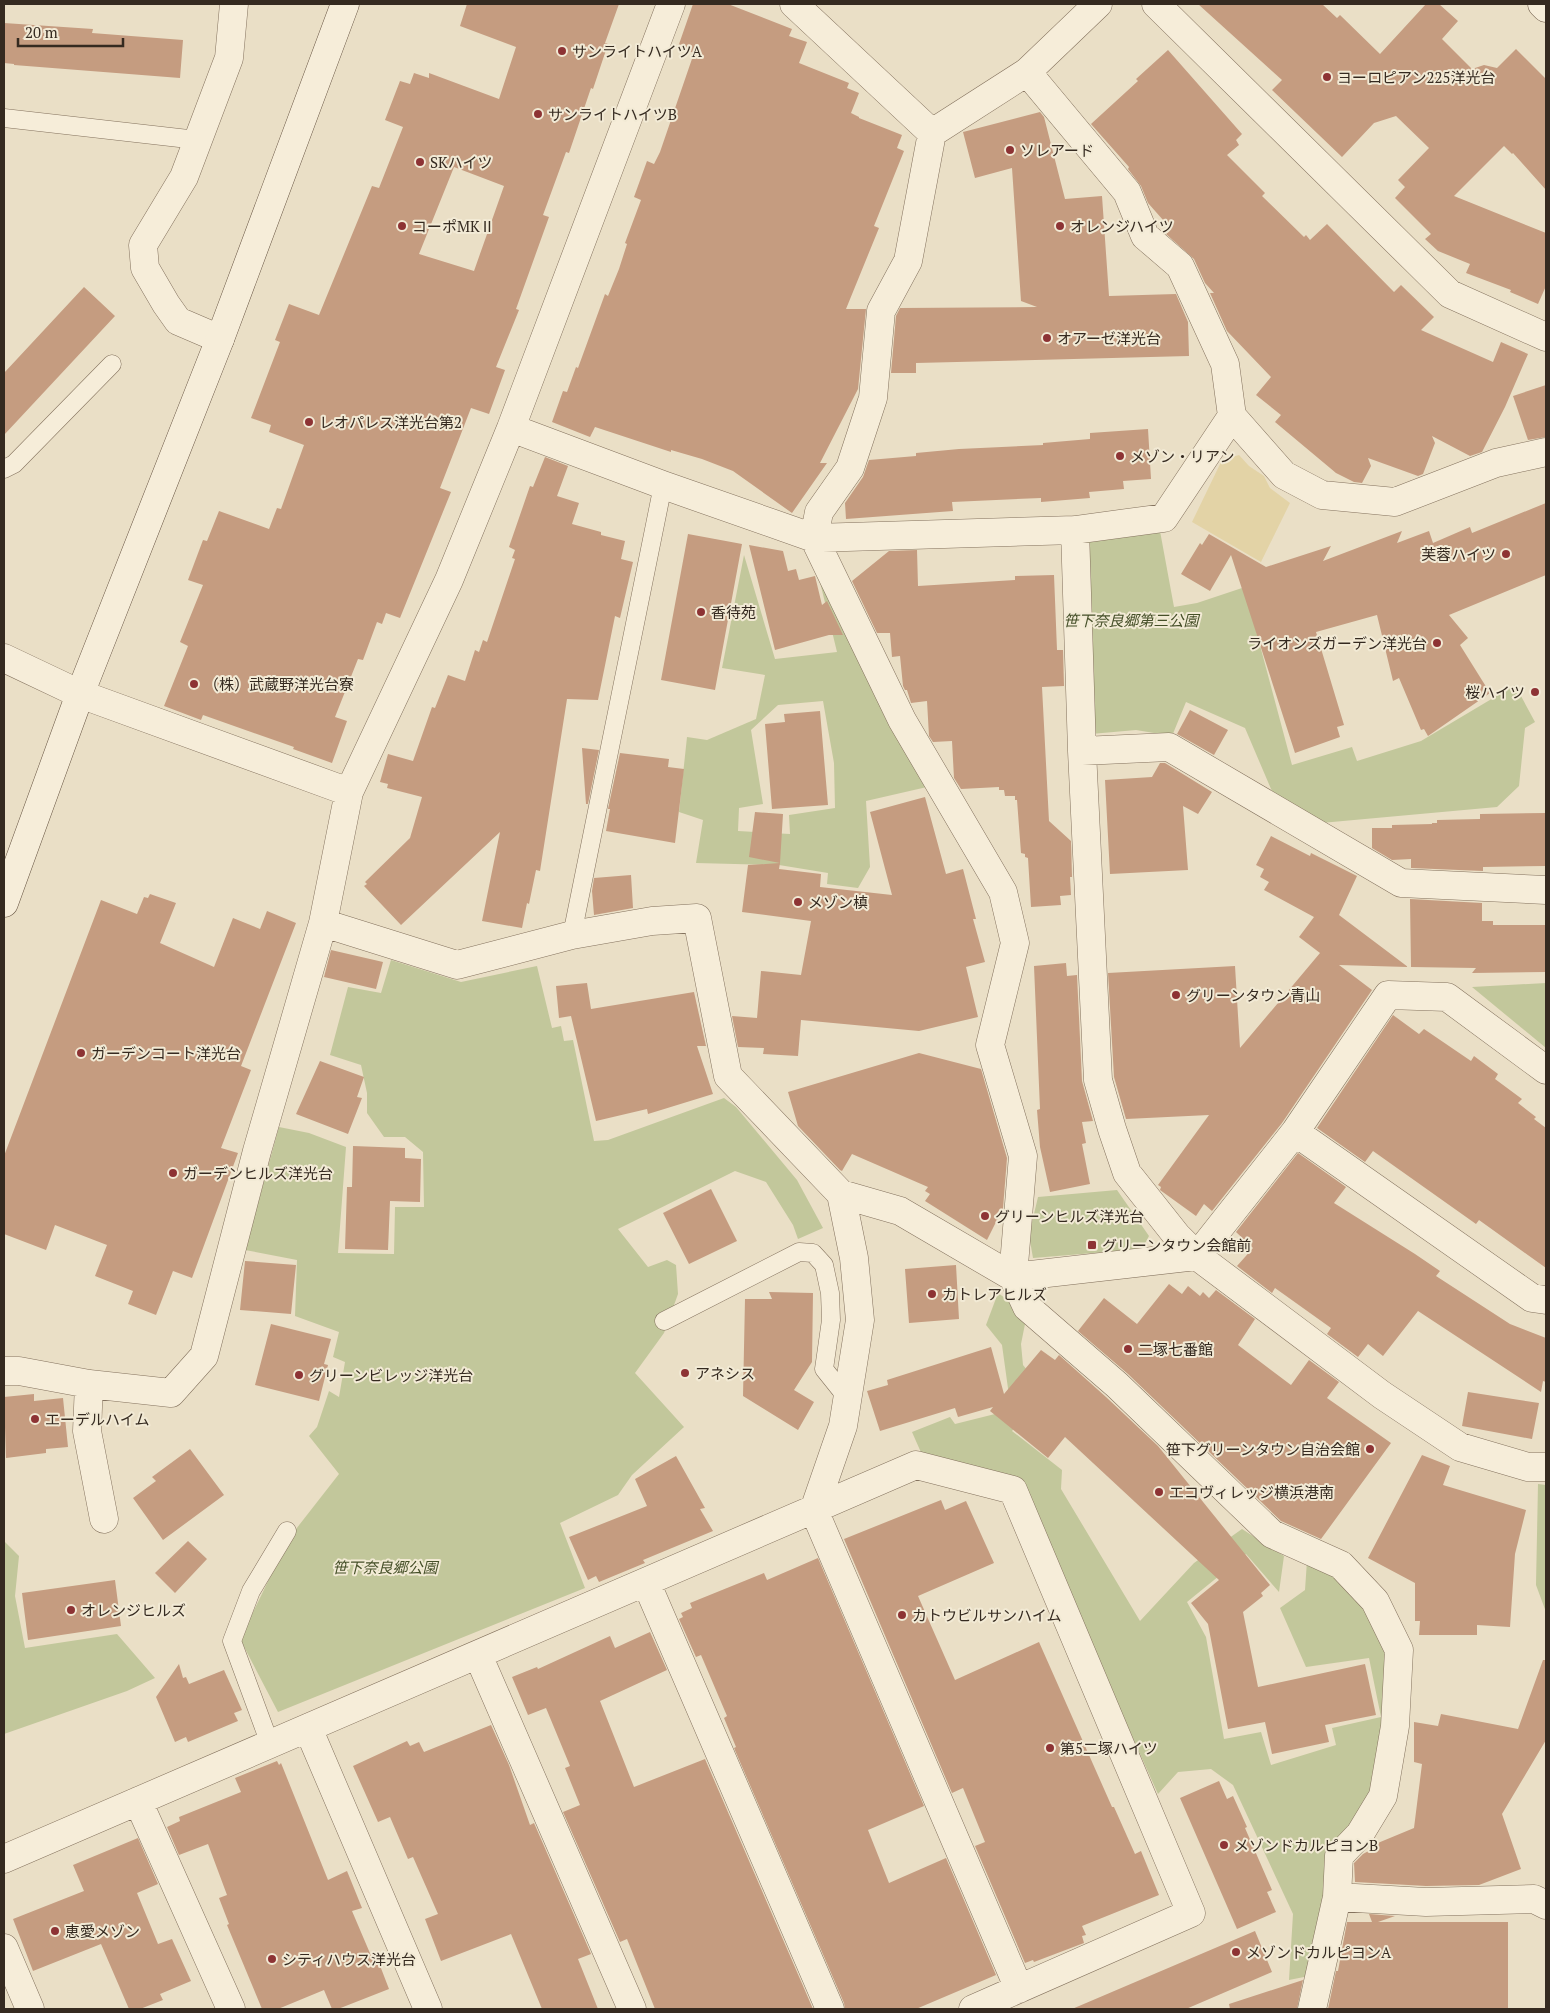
<svg xmlns="http://www.w3.org/2000/svg" width="1550" height="2013" font-family="'PT Serif','Noto Sans JP',serif">
	<rect width="100%" height="100%" fill="#eadfc6"/>
	<path fill="#c2c79b" fill-rule="evenodd" d="M1160,531L1174,607L1197,603L1251,585L1254,623L1292,765L1352,747L1357,761L1421,741L1515,685L1535,722L1525,728L1519,786L1497,807L1321,823L1274,796L1245,728L1186,702L1172,736L1136,730L1091,734L1083,543Z
		M744,555L775,659L837,652L820,582H824L927,787L866,801L870,867L858,888L827,884L828,873L779,865L696,863L703,820L679,812L687,737L707,740L756,719L765,675L722,668ZM823,701L834,763L835,808L789,815L790,834L738,831L739,808L763,804L751,730L778,705Z
		M391,960L461,982L537,966L552,1028L561,1026L564,1041L573,1040L594,1141L608,1140L724,1098L736,1107L797,1180L823,1228L798,1239L793,1225L766,1182L735,1171L618,1229L648,1267L667,1260L676,1265L678,1294L664,1333L635,1373L684,1427L632,1475L618,1495L560,1523L585,1588L278,1712L240,1639L289,1538L339,1474L309,1436L317,1427L329,1391L339,1397L345,1362L333,1357L339,1332L295,1316L297,1260L245,1250L279,1127L309,1133L346,1147L338,1253L394,1254L395,1207H424L423,1152L405,1137H384L367,1113V1093L361,1065L330,1055L348,987L381,993Z
		M1546,983V1048L1472,987Z
		M1117,1190L1149,1236L1142,1249L1033,1258L1029,1235L1038,1197Z
		M998,1293L1027,1314L1021,1344L1023,1365L1035,1380L1031,1409L1012,1431L1062,1470L1061,1489L1140,1621L1194,1563L1242,1529L1284,1556L1279,1592L1246,1554L1187,1602L1206,1637L1224,1739L1261,1732L1271,1765L1336,1745L1332,1728L1381,1717L1369,1658L1306,1667L1280,1608L1305,1590L1307,1561L1336,1571L1356,1594L1391,1657L1389,1723L1370,1805L1325,1905L1309,1976L1289,1980L1293,1914L1233,1785L1211,1769L1178,1772L1158,1794L1016,1478L923,1457L912,1432L950,1417L955,1424L1011,1410L1002,1345L986,1325Z
		M1538,1484L1546,1485V1612L1536,1585Z
		M4,1541L19,1556L15,1596L25,1648L117,1634L155,1678L127,1691L4,1734Z"/>
	<path fill="#e3d3a6" d="M1239,455L1249,466L1264,476L1270,488L1290,503L1261,562L1192,522L1222,460Z"/>
	<path fill="#c59c80" fill-rule="evenodd" d="M467,4H619L605,43L608,44L593,89L591,88L569,153L566,152L543,215L549,217L516,309L519,310L496,367L505,370L489,414L471,408L440,488L451,492L400,618L386,613L382,624L377,622L363,660L358,659L335,717L347,721L332,763L293,749L294,747L203,715L201,720L164,706L188,646L180,642L203,585L188,580L203,540L207,541L219,511L269,529L277,508L281,509L304,445L269,432L271,425L251,418L280,342L275,340L289,304L319,315L372,186L379,188L403,127L385,120L400,81L410,84L414,73L429,78V73L499,99L516,47L460,26ZM454,167L504,186L474,271L419,254Z
		M693,4H728L792,29L789,36L807,42L799,63L849,83L847,88L859,93L851,113L859,117V118L902,135L897,148L904,151L874,226L879,228L846,309H866L858,389L820,463H827L792,513L733,471L702,459L671,450V452L595,427L590,437L552,422L563,391L567,392L576,367L578,368L605,294L608,296L619,269L627,244L625,243L641,200L634,197L647,161L654,164L660,152L694,53L678,47Z
		M1198,4H1322L1337,18L1340,15L1380,54L1426,4H1439L1458,21L1442,39L1472,69L1484,65L1497,68L1516,49L1546,79V190L1513,153L1512,154L1504,146L1454,196L1546,233V286L1538,304L1510,292L1511,290L1466,273L1470,264L1438,251L1425,239L1431,234L1395,198L1405,187L1398,180L1429,148L1396,116L1374,123L1342,157L1272,90L1282,80Z
		M4,23L93,29L92,33L183,40L180,78L14,65V64L4,63Z
		M1168,50L1242,134L1236,140L1239,145L1227,155L1265,193L1262,196L1304,237L1306,235L1310,240L1327,224L1394,292L1401,285L1434,317L1421,330L1493,362L1501,342L1528,354L1505,407L1482,452L1470,456L1432,436L1435,443L1423,474L1418,476L1368,458L1371,466L1362,483L1354,482L1336,473L1275,422L1281,415L1256,395L1271,377L1227,331L1210,293H1214L1205,283L1194,259L1166,234L1171,229L1148,203L1141,186L1128,169L1129,167L1091,124L1138,81L1136,79Z
		M1040,112L1044,117L1065,199L1102,196L1109,296L1176,294L1188,322L1189,356L916,363V373H891L896,316L900,308L1037,307L1021,301L1012,168L975,178L963,132Z
		M84,287L115,316L4,435V373Z
		M1546,385V437L1528,440L1513,396Z
		M1148,429L1151,479L1123,481L1124,489L1089,492L1090,498L1041,502V498L952,502L953,511L846,519L845,503L863,477L869,460L916,456V453L959,449L1043,445V443L1090,439V433Z
		M545,457L568,466L557,496L579,503L572,524L601,532V535L625,541L621,559L633,562L620,618L615,616L598,700L567,699L540,871L536,870L529,904L527,903L522,928L482,921L500,832L401,925L364,886L367,884L365,882L410,838L422,797L387,788L388,784L380,782L388,754L413,761L432,707L435,708L448,675L465,681L475,650L479,652L483,640L487,642L515,559L512,558L515,550L509,547L530,486L533,487Z
		M1546,503V575L1449,615L1468,638L1460,645L1490,693L1428,736L1424,729L1421,730L1399,678L1393,681L1377,615L1316,632L1344,725L1337,727L1340,737L1295,753L1231,555L1210,591L1181,574L1200,543L1202,545L1209,534L1266,567L1331,546L1323,561L1402,531L1397,543L1429,531L1433,543L1470,527L1472,533Z
		M688,534L742,544L715,690L661,680Z
		M749,545L783,551L788,571L796,569L799,580L815,576L822,605L827,601L843,635H829L775,650Z
		M917,550L918,586L1015,580V576L1054,575L1057,650H1063L1064,686L1042,687L1049,821L1071,841L1072,877H1070L1071,895L1060,896L1061,905L1031,907L1028,858L1025,857V854L1021,853L1017,800H1015V796H1005L1004,790H999V787L961,789L954,778L952,741L933,742L929,736L927,701L911,703L907,690H905L903,686L900,656L892,657L890,633H877L852,581L889,551Z
		M1190,710L1228,730L1214,755L1177,734Z
		M820,711L828,805L772,809L765,724L785,722L784,714Z
		M582,748L599,750L588,804H586Z
		M620,753L669,759L668,767L684,769L675,843L606,831L610,809H608Z
		M1160,763H1165L1212,792L1198,814L1183,806L1188,870L1110,874L1105,780L1152,777Z
		M925,797L946,874L963,869L976,919H973L985,962L966,967L978,1017L919,1031L801,1020L798,1056L763,1054L764,1048L738,1047L732,1016L757,1018L761,971L801,975L811,921L742,912L748,865L780,863L779,869L821,874L820,887L892,895L870,812Z
		M755,812L783,814L780,863L749,857Z
		M1546,813V866L1483,867V871L1411,868V859L1392,860L1372,848V828H1392V825L1432,824V823H1437V820L1480,819V814Z
		M1271,836L1310,856L1311,853L1357,876L1339,915L1408,967L1339,965L1372,990L1282,1123L1212,1211L1204,1204L1196,1216L1160,1190L1161,1187L1158,1185L1209,1115L1126,1119L1114,1077L1108,973L1235,966L1240,1048L1320,953L1299,937L1314,917L1264,890L1269,882L1260,877L1264,869L1256,865Z
		M631,875L633,908L594,915L592,891L594,878Z
		M150,894L176,903L160,943L214,967L233,918L260,929L267,911L296,923L241,1066L251,1070L221,1148L238,1153L192,1278L173,1271L156,1315L128,1304L133,1291L95,1276L107,1245L55,1225L46,1250L4,1234V1156L101,900L137,914L144,897L148,898Z
		M1410,899L1482,903V921H1493V925H1546V972L1472,973L1476,968L1411,967Z
		M331,950L383,962L376,989L324,977Z
		M1066,963L1067,976L1077,975L1082,1081L1093,1121L1082,1122L1086,1143L1082,1144L1090,1184L1050,1192L1040,1147L1037,1110L1040,1109L1034,966Z
		M587,983L591,1009L694,992L706,1046H697L713,1094L648,1114L647,1109L596,1121L571,1016L559,1018L556,986Z
		M1393,1015L1419,1034L1424,1029L1471,1061L1474,1056L1498,1074L1495,1079L1522,1099L1518,1103L1536,1117L1534,1119L1546,1128V1268L1479,1220L1476,1224L1373,1151L1365,1162L1317,1128Z
		M919,1053L981,1069L1007,1158L1003,1208L987,1240L925,1201L930,1194L925,1191L928,1187L852,1154L842,1171L840,1170L798,1126L788,1092Z
		M320,1061L364,1077L357,1097L362,1098L348,1134L296,1114Z
		M353,1146L405,1148V1158L421,1159L420,1202L390,1201L388,1250L345,1249L347,1187H352Z
		M1298,1153L1346,1187L1334,1203L1415,1254L1440,1271L1436,1276L1510,1324L1546,1338V1382L1543,1381L1541,1392L1418,1311L1383,1356L1368,1344L1358,1357L1327,1334L1331,1328L1275,1288L1272,1293L1237,1266L1253,1248L1236,1232Z
		M711,1189L737,1241L689,1264L663,1213Z
		M245,1261L296,1265L291,1314L240,1310Z
		M956,1265L959,1319L909,1323L905,1269Z
		M1169,1284L1182,1294L1188,1286L1200,1296L1203,1292L1209,1298L1216,1290L1255,1319L1238,1345L1291,1385L1309,1360L1339,1382L1327,1398L1391,1443L1321,1539L1281,1521L1128,1374L1078,1331L1104,1298L1137,1324Z
		M769,1292L813,1293L812,1362L794,1390L814,1402L798,1430L743,1396L745,1299H772Z
		M271,1324L331,1339L324,1364L328,1365L319,1401L255,1385Z
		M991,1347L1004,1394L1041,1350L1055,1360L1059,1355L1106,1397L1158,1446L1270,1585L1261,1593L1263,1596L1243,1612L1258,1687L1365,1664L1376,1715L1325,1725L1329,1742L1272,1754L1265,1722L1228,1729L1208,1624L1191,1603L1219,1580L1065,1437L1048,1458L990,1411L993,1407L958,1417L955,1408L880,1431L867,1391L888,1385L887,1380Z
		M1468,1392L1539,1403L1532,1439L1462,1426Z
		M34,1394V1401L63,1398L68,1447L46,1449V1453L6,1458L4,1397Z
		M190,1449L224,1495L163,1540L133,1498L156,1481L152,1477Z
		M1422,1455L1450,1466L1443,1485L1526,1510L1515,1554L1510,1627L1477,1625V1635H1419L1420,1621H1415V1583L1368,1558Z
		M676,1456L705,1508L700,1509L713,1531L643,1560L645,1563L599,1582L596,1576L588,1580L569,1537L647,1506L635,1479Z
		M941,1500L945,1510L966,1501L994,1563L918,1596L955,1680L1039,1642L1112,1807H1114L1135,1854L1141,1851L1159,1895L1082,1926L1086,1935L1082,1936L1084,1943L1034,1962L1033,1960L1025,1963L975,1846L985,1842L963,1788L952,1793L844,1539Z
		M188,1541L207,1559L175,1593L155,1573Z
		M818,1558L924,1806L868,1830L889,1883L946,1858L996,1975L916,2009H845L844,2003L734,1748L736,1747L724,1718L727,1716L701,1655L696,1657L679,1619L683,1617L681,1613L692,1608L690,1603L764,1573L767,1580Z
		M115,1580L121,1626L28,1640L22,1593Z
		M650,1632L667,1670L600,1701L634,1787L705,1759L813,2009H655L627,1939L620,1942L563,1812L580,1805L565,1768L570,1766L546,1708L528,1715L512,1677L537,1667L538,1669L610,1636L615,1648Z
		M1543,1660H1546V1740L1502,1814L1521,1869L1479,1885L1426,1886L1355,1882L1354,1863L1363,1854L1374,1848L1373,1845L1414,1828L1422,1764L1414,1762V1722L1438,1726L1441,1714L1518,1729Z
		M179,1664L183,1678L186,1677L189,1684L224,1670L242,1710L234,1713L238,1721L188,1742L186,1737L175,1742L156,1697Z
		M491,1725L509,1765L530,1825L534,1823L591,1954L578,1959L598,2009H542L511,1934L441,1961L425,1919L438,1914L413,1857L408,1859L390,1817L378,1822L353,1766L407,1741L410,1746L419,1742L424,1752Z
		M277,1761L279,1765L281,1763L328,1880L347,1871L362,1908L352,1911L375,1965L379,1963L389,1989L338,2009H332L324,1990L278,2009H262L227,1925L229,1924L219,1898L227,1895L208,1844L179,1855L167,1827L180,1821L179,1817L241,1792L235,1778Z
		M1219,1781L1227,1799L1233,1796L1247,1827L1245,1828L1272,1890L1267,1892L1276,1912L1237,1929L1180,1798Z
		M138,1838L158,1884L137,1893L158,1944L172,1939L191,1981L160,1994L163,2000L140,2009H129L101,1944L33,1971L13,1919L84,1891L73,1865Z
		M1369,1914L1395,1916L1378,1922H1508V2009H1328L1336,1971H1338L1347,1922H1372Z
		M1255,1931L1272,1972L1186,2009H1072Z
		M1303,1980L1297,2009H1230L1229,2004Z"/>
	<g fill="none" stroke-linecap="round" stroke-linejoin="round">
		<defs>
			<path id="lane" d="M4,118L197,140
				M4,469L14,464L112,364
				M572,935L663,485
				M664,1321L799,1252L813,1253L824,1265L830,1293L831,1320L824,1369L848,1399
				M270,1744L232,1641L251,1591L287,1531"/>
			<path id="street" d="M794,4L932,133
				M1098,4L1027,72L932,133L908,261L881,311L873,398L850,468L819,512L814,538L902,720L1003,892L1015,943L990,1045L1023,1156L1013,1277L1027,1307L1117,1385L1272,1534L1341,1565L1375,1601L1399,1650L1395,1726L1383,1796L1360,1834L1339,1856L1337,1897
				M1156,4L1450,294L1546,337
				M1027,72L1127,192L1145,236L1180,266L1225,364L1232,416
				M220,339L178,321L166,304L145,268L143,245L184,177L229,58L234,4
				M511,428L671,4
				M1075,530L1082,751L1098,1080L1112,1129L1127,1173L1177,1236L1197,1256L1382,1395L1460,1447L1528,1467H1546
				M4,658L80,694L349,792
				M1082,751L1169,747L1401,883L1546,890
				M323,923L457,965L572,935L652,921L697,918L728,1076L841,1194L900,1211L1013,1277L1197,1256L1295,1132L1388,995L1447,997L1546,1070
				M1295,1132L1532,1298L1546,1300
				M841,1194L854,1258L860,1320L843,1426L814,1510L1019,1989
				M4,1371H19L89,1384L171,1393L204,1356L257,1151L323,923L349,792L449,580L511,428L663,485L814,538L1075,530L1164,518L1232,416L1284,475L1322,495L1395,502L1496,463L1546,452
				M89,1384L87,1431L104,1519
				M646,1582L830,2009
				M478,1655L632,2009
				M308,1728L428,2009
				M138,1801L231,2009
				M4,1859L916,1465L1013,1490L1191,1913L973,2009
				M4,1948L30,2009
				M1312,2009L1337,1897L1426,1902L1534,1899L1546,1905"/>
			<path id="secondary" d="M1542,4L1546,8
				M4,903L80,694L220,339L345,4"/>
		</defs>
		<use href="#lane" stroke="#84725e" stroke-width="19"/>
		<use href="#street" stroke="#84725e" stroke-width="29"/>
		<use href="#secondary" stroke="#665341" stroke-width="29"/>
		<use href="#lane" stroke="#f6edd9" stroke-width="18"/>
		<use href="#street" stroke="#f6edd9" stroke-width="28"/>
		<use href="#secondary" stroke="#f6edd9" stroke-width="28"/>
	</g>
	<g fill="#8d3334" stroke="#f2ead5" stroke-width="2">
		<circle cx="562" cy="51" r="5"/>
		<circle cx="1327" cy="77" r="5"/>
		<circle cx="538" cy="114" r="5"/>
		<circle cx="1010" cy="150" r="5"/>
		<circle cx="420" cy="162" r="5"/>
		<circle cx="402" cy="226" r="5"/>
		<circle cx="1060" cy="226" r="5"/>
		<circle cx="1047" cy="338" r="5"/>
		<circle cx="309" cy="422" r="5"/>
		<circle cx="1120" cy="456" r="5"/>
		<circle cx="1506" cy="554" r="5"/>
		<circle cx="701" cy="612" r="5"/>
		<circle cx="1437" cy="643" r="5"/>
		<circle cx="194" cy="684" r="5"/>
		<circle cx="1535" cy="692" r="5"/>
		<circle cx="798" cy="902" r="5"/>
		<circle cx="1176" cy="995" r="5"/>
		<circle cx="81" cy="1053" r="5"/>
		<circle cx="173" cy="1173" r="5"/>
		<circle cx="985" cy="1216" r="5"/>
		<rect x="1087" y="1240" width="10" height="10" rx="2.5"/>
		<circle cx="932" cy="1294" r="5"/>
		<circle cx="1128" cy="1349" r="5"/>
		<circle cx="685" cy="1373" r="5"/>
		<circle cx="299" cy="1375" r="5"/>
		<circle cx="35" cy="1419" r="5"/>
		<circle cx="1370" cy="1449" r="5"/>
		<circle cx="1159" cy="1492" r="5"/>
		<circle cx="71" cy="1610" r="5"/>
		<circle cx="902" cy="1615" r="5"/>
		<circle cx="1050" cy="1748" r="5"/>
		<circle cx="1224" cy="1845" r="5"/>
		<circle cx="55" cy="1931" r="5"/>
		<circle cx="1236" cy="1952" r="5"/>
		<circle cx="272" cy="1959" r="5"/>
	</g>
	<g text-anchor="middle" dominant-baseline="central" stroke-width="4" stroke-linejoin="round" paint-order="stroke">
		<g font-size="15" fill="#352a20" stroke="#f2ead5" text-anchor="start">
			<text x="572" y="51">サンライトハイツA</text>
			<text x="1337" y="77">ヨーロピアン225洋光台</text>
			<text x="548" y="114">サンライトハイツB</text>
			<text x="1020" y="150">ソレアード</text>
			<text x="430" y="162">SKハイツ</text>
			<text x="412" y="226">コーポMKⅡ</text>
			<text x="1070" y="226">オレンジハイツ</text>
			<text x="1057" y="338">オアーゼ洋光台</text>
			<text x="319" y="422">レオパレス洋光台第2</text>
			<text x="1130" y="456">メゾン・リアン</text>
			<text x="1496" y="554" text-anchor="end">芙蓉ハイツ</text>
			<text x="711" y="612">香待苑</text>
			<text x="1427" y="643" text-anchor="end">ライオンズガーデン洋光台</text>
			<text x="204" y="684">（株）武蔵野洋光台寮</text>
			<text x="1525" y="692" text-anchor="end">桜ハイツ</text>
			<text x="808" y="902">メゾン槙</text>
			<text x="1186" y="995">グリーンタウン青山</text>
			<text x="91" y="1053">ガーデンコート洋光台</text>
			<text x="183" y="1173">ガーデンヒルズ洋光台</text>
			<text x="995" y="1216">グリーンヒルズ洋光台</text>
			<text x="1102" y="1245">グリーンタウン会館前</text>
			<text x="942" y="1294">カトレアヒルズ</text>
			<text x="1138" y="1349">二塚七番館</text>
			<text x="695" y="1373">アネシス</text>
			<text x="309" y="1375">グリーンビレッジ洋光台</text>
			<text x="45" y="1419">エーデルハイム</text>
			<text x="1360" y="1449" text-anchor="end">笹下グリーンタウン自治会館</text>
			<text x="1169" y="1492">エコヴィレッジ横浜港南</text>
			<text x="81" y="1610">オレンジヒルズ</text>
			<text x="912" y="1615">カトウビルサンハイム</text>
			<text x="1060" y="1748">第5二塚ハイツ</text>
			<text x="1234" y="1845">メゾンドカルピヨンB</text>
			<text x="65" y="1931">恵愛メゾン</text>
			<text x="1246" y="1952">メゾンドカルピヨンA</text>
			<text x="282" y="1959">シティハウス洋光台</text>
		</g>
		<g font-size="15" font-style="italic" fill="#465029" stroke="#f2ead5">
			<text x="1131" y="620">笹下奈良郷第三公園</text>
			<text x="385" y="1567">笹下奈良郷公園</text>
		</g>
	</g>
	<rect width="1550" height="2013" fill="none" stroke="#352a20" stroke-width="10"/>
	<path d="M18 38v8h105v-8" fill="none" stroke="#352a20" stroke-width="2.5"/>
	<text x="25" y="38" font-size="15" fill="#352a20" stroke="#f2ead5" stroke-width="4" paint-order="stroke">20 m</text>
</svg>
